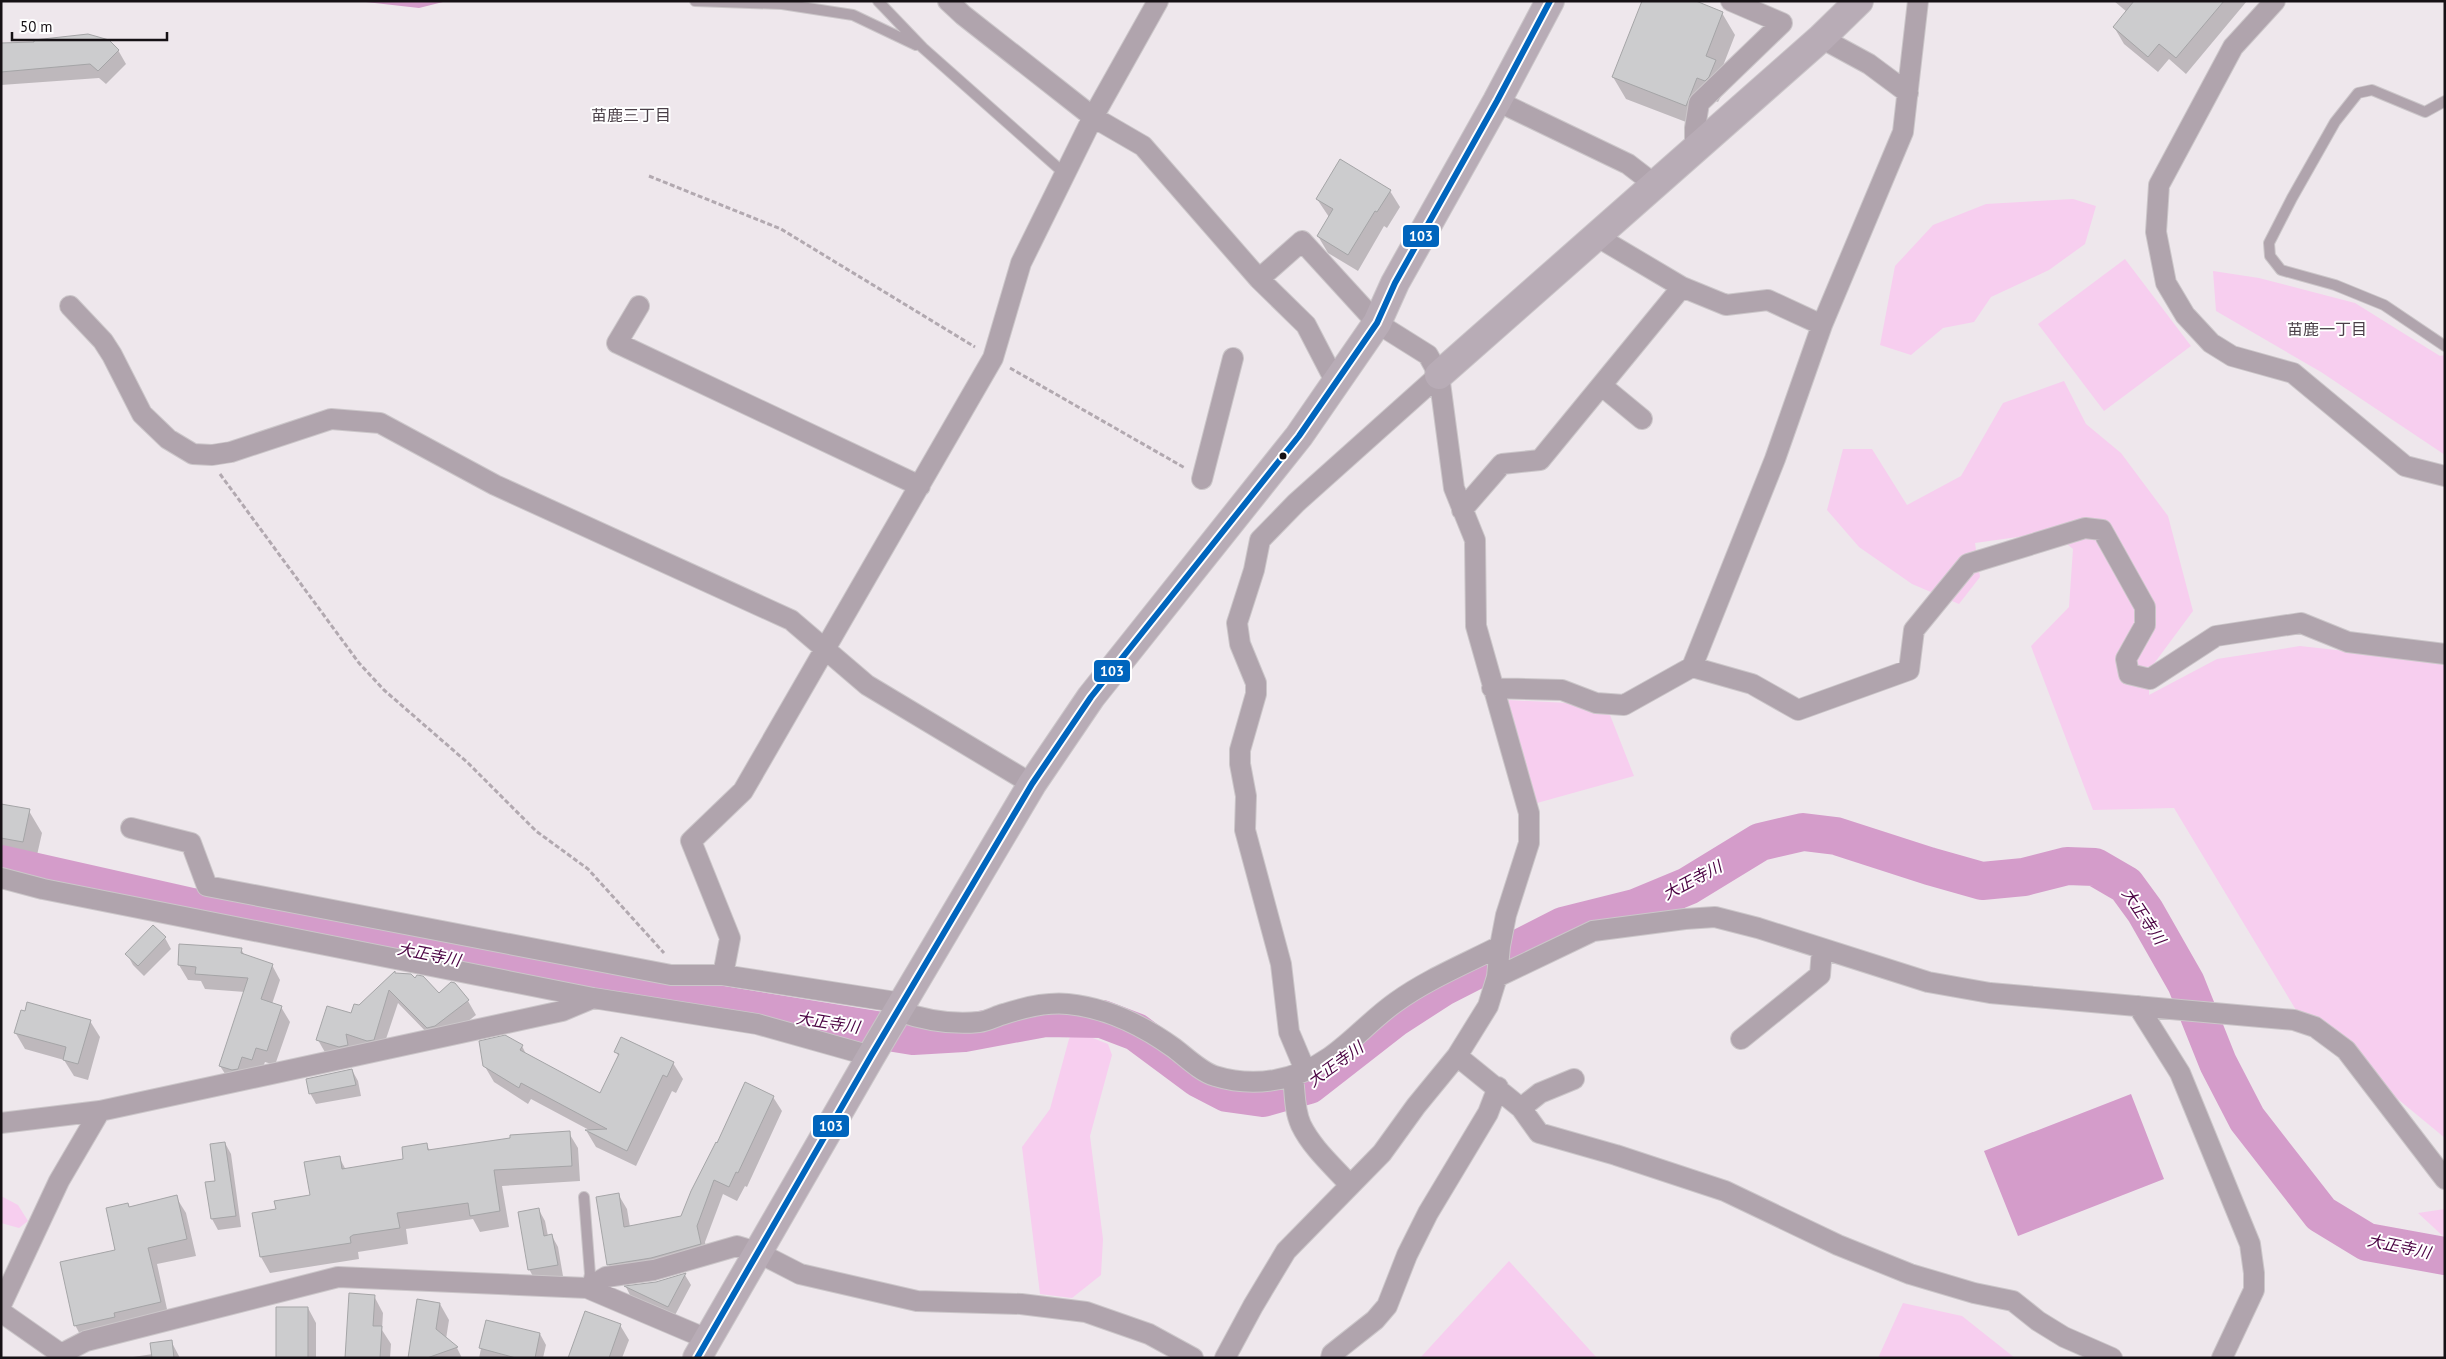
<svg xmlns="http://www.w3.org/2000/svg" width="2446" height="1359" font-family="'PT Sans','Noto Sans JP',sans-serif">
	<rect width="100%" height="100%" fill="#eee7ec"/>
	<path fill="#f7ceef" d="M2073,199L2096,206L2085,244L2049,270L1991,297L1974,322L1943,328L1911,355L1880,345L1895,266L1933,225L1986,204Z
		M2125,259L2191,346L2104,411L2038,324Z
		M2213,271L2259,278L2355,303L2440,356L2445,355V455L2321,372L2216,311Z
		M2064,381L2086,424L2121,453L2168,516L2193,611L2150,669L2149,695L2217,659L2300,646L2445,662V1138L2302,1020L2174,808L2093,810L2031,646L2069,607L2073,549L2053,532L1975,543L1980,577L1959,604L1912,584L1859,547L1827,510L1843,449H1872L1907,505L1961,476L2003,403Z
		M1508,700L1568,703L1610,715L1634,776L1537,803Z
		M1075,1031L1108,1044L1112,1055L1090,1136L1103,1239L1101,1275L1072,1298L1040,1294L1022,1147L1050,1109L1069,1039Z
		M1,1196L18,1205L28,1221L19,1228L1,1223Z
		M2445,1209V1238L2418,1213Z
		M1509,1261L1597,1358H1420Z
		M1903,1303L1962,1316L2015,1358H1878Z"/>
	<path fill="#d49cca" d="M357,1H447L419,8Z
		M2131,1094L2164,1179L2018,1236L1984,1151Z"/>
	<path fill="#0003" d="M2114,1H2247L2186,74L2169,59L2158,72L2124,44L2114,27L2127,12Z
		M1722,13L1735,35L1721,71L1728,83L1718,102L1710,99L1699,127L1626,99L1613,77Z
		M36,43L118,50L126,64L106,84L99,78L1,85V44Z
		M1390,191L1400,207L1387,228L1384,226L1358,271L1328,253L1318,236L1329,217L1317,199Z
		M1,805L29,811L42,833L35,864L1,857Z
		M165,938L171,949L144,976L133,965L127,954Z
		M241,949L245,956L272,965L280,980L272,1004L281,1007L290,1022L275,1065L265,1062L260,1074L229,1080L220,1066L245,992L205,989L201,981L188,980L179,965Z
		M395,973L439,995L468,1001L476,1015L444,1040L436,1042L398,1003L381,1054H326L318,1040L352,1015Z
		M90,1021L100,1037L88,1080L74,1076L64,1060L25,1049L15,1032Z
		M522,1046L526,1054L601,1095L619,1057L616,1052L673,1063L683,1079L676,1093L672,1091L636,1166L596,1147L587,1132L591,1131L531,1099L528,1104L494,1082L484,1065Z
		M352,1070L358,1081L361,1096L316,1104L310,1093Z
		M773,1097L782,1111L747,1187L745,1186L737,1201L723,1194L705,1242L708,1259L616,1279L608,1264L618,1194L627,1209L630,1227L682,1217Z
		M569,1133L578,1148L580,1181L502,1186L509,1227L480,1232L473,1219L406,1229L408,1244L358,1252L359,1259L270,1273L261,1257L277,1210L312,1196L339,1157L346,1170L405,1160L426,1144L430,1151Z
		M225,1143L231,1154L241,1227L218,1230L212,1219L207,1183L217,1182Z
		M176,1197L186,1213L196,1256L157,1264L169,1318L84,1342L75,1325L117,1251L129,1208Z
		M539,1210L545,1221L548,1236H552L558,1247L563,1276L535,1280L529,1269Z
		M685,1275L691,1285L674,1317L631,1297L626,1287L656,1283Z
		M374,1296L383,1313L382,1330L391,1344L390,1358H347Z
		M440,1304L449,1320L446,1339L457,1348L462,1358H409Z
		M308,1308L316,1323V1358H277Z
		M487,1321L540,1334L546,1345L543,1358H479Z
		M620,1325L629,1340L622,1358H569Z
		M171,1341L180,1358H126L153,1354Z"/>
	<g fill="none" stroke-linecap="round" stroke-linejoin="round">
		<path stroke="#d49cca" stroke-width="38" d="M1,864L192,907L545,976L913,1036L964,1033L1045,1018L1102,1019L1136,1032L1198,1078L1227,1093L1263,1098L1309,1085L1395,1018L1443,987L1563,926L1635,908L1688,886L1760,842L1803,832L1836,836L1929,866L1982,881L2024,877L2067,866L2095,867L2126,885L2145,911L2186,983L2218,1063L2247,1119L2321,1214L2367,1242L2445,1256"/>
	</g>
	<path fill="#ccccce" stroke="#a5a5a7" d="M1642,1H1696L1723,12L1706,56L1716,60L1709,77L1705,81L1697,78L1686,106L1612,77Z
		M2134,1H2224L2176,58L2159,44L2148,57L2113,27Z
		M88,34L109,40L119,50L98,71L90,64L1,72V43L34,42V40Z
		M1340,159L1391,190L1377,212L1375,211L1348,255L1317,236L1333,209L1316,199Z
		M1,804L30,809L23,842L1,838Z
		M153,925L166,937L138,966L125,954Z
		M179,944L242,948L241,953L273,964L261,999L282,1006L267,1051L256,1048L252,1060L242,1057L238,1069L232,1070L219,1066L248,978L195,974L196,967L178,965Z
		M395,971V973L411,974L415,978L417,975L423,976L439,993L451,982L455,983L469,1000L435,1026L427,1028L389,990L374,1040L367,1041L346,1034L348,1045L339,1047L316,1040L327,1006L351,1013L354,1004L359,1005Z
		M27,1002L91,1020L78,1064L63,1060L66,1047L14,1033L21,1010L25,1011Z
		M505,1035L523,1045L520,1050L600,1093L619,1054L614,1052L621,1037L674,1062L667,1077L663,1075L627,1151L585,1130L607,1129L521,1083L519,1088L483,1066L479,1041Z
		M352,1069L356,1085L309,1094L306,1079Z
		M745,1082L774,1096L738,1173L736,1172L729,1187L714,1180L697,1226L701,1244L651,1258L607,1265L596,1197L619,1193L624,1227L681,1216L691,1191L716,1142L717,1143Z
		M570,1131L572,1166L494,1170L500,1211L470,1216L468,1203L397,1213L400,1228L353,1235L350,1237L351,1243L260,1257L252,1213L276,1209L274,1201L310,1195L304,1162L340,1156L342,1169L403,1159L402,1147L427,1143L428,1150L510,1138V1135Z
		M225,1142L236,1216L211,1219L205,1182L215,1181L210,1144Z
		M177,1195L187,1239L148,1248L161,1302L114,1313L115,1317L74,1326L60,1262L115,1250L106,1208L128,1203L129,1207Z
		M539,1208L544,1236L552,1234L558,1265L528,1270L518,1212Z
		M686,1273L668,1307L624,1286L656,1282Z
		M349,1293L375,1295L373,1326H382L380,1358H345Z
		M417,1299L440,1303L436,1329L458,1347L427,1358H408Z
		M276,1307H308V1358H276Z
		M585,1311L621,1324L609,1358H568Z
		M486,1320L540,1333L535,1358H516L479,1348Z
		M172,1340L174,1358H152L150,1343Z"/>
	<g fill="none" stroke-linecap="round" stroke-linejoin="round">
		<defs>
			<path id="lane" d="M695,1L782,4L853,15L916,45
				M878,1L923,48L1065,174
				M2445,101L2425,112L2372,90L2358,93L2335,122L2292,198L2269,243L2270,256L2281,270L2335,285L2384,305L2445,346
				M584,1197L590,1274L587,1288"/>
			<path id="street" d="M948,1L963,15L1093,117L1143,146L1259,279L1306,325L1335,381
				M2275,1L2233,47L2159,185L2156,232L2166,283L2185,315L2211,343L2232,356L2293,373L2405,466L2445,476
				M1821,38L1869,64L1908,93
				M1497,101L1628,164L1654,184
				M1695,148V128L1699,103L1782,23L1731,1
				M1596,236L1682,287L1726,305L1768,300L1822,325
				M70,306L103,341L112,355L142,414L168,439L193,454L212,455L231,452L331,419L380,423L495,485L791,620L867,685L1032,784
				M639,306L617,343L920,486
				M1602,386L1642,419
				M1202,479L1233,358
				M1462,510L1502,464L1540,460L1682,287
				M1692,667L1775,459L1822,325L1903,132L1918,1
				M1492,688L1562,690L1596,703L1624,705L1692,667L1752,684L1798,710L1909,670L1914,630L1968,564L2085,528L2102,530L2145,607V625L2126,659L2129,674L2150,679L2216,636L2301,623L2348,642L2445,654
				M131,828L191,843L207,886L671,975H723L902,1003
				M1,878L43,889L593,998L757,1024L871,1056
				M723,975L730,938L691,841L743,791L993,358L1021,263L1093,117L1158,1
				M1497,977L1593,931L1685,919L1715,917L1758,928L1928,982L1990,993L2294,1020L2315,1027L2346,1050L2445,1179
				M2138,1006L2180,1073L2250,1244L2254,1273V1290L2222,1358
				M898,1011C924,1020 951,1025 979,1022C988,1021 996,1016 1004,1014C1025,1007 1046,1002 1068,1004C1108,1008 1142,1025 1174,1048C1186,1057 1201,1072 1215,1076C1254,1088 1296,1081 1330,1057C1353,1041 1373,1018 1396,1002C1428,979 1465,964 1500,946
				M1741,1039L1820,975L1822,949
				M1457,1056L1521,1108L1539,1133L1616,1155L1725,1191L1838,1245L1910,1274L1974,1293L2013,1301L2038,1321L2064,1337L2112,1358
				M1305,1070L1289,1032L1281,964L1245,830L1246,796L1240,764V750L1256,694V683L1240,644L1237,623L1254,570L1260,540L1296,503L1439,375
				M1293,1076C1295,1092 1294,1110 1301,1125C1312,1148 1334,1167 1350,1185
				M1521,1108L1540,1093L1574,1079
				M1,1123L100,1111L562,1011L593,998
				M587,1288L707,1339
				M1,1305L59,1181L100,1111
				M1,1312L61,1354
				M62,1358L61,1354L86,1341L338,1277L587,1288L606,1277L654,1270L737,1246L757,1252L800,1274L917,1301L1021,1304L1086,1312L1149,1334L1193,1358
				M1225,1358L1253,1306L1286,1251L1382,1153L1416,1106L1457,1056L1488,1006L1497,977L1500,946L1506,915L1529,843V813L1476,626L1475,540L1454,488L1439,375L1428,355L1377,323L1302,241L1259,279
				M1331,1358L1332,1354L1375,1320L1387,1306L1407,1255L1428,1213L1488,1113L1498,1087"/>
			<path id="secondary" d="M1439,375L1821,38L1859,1
				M697,1358L871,1056L1032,784L1091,697L1299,436L1377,323L1395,283L1497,101L1550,1"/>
		</defs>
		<use href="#lane" stroke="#cbc6c9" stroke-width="12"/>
		<use href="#street" stroke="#cbc6c9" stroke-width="22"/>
		<use href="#secondary" stroke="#cbc6c9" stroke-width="30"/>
		<path stroke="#b2a9b0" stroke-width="3" stroke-dasharray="5 2.5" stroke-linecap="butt" d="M649,176L781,229L975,347
			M1010,368L1185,468
			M220,474L359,663L384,690L468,763L536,831L588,869L664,953"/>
		<use href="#lane" stroke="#b0a4ad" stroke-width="10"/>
		<use href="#street" stroke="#b0a4ad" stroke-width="20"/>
		<use href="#secondary" stroke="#b8acb6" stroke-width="28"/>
		<defs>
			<path id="bus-1" d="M697,1358L871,1056L1032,784L1091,697L1299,436L1377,323L1395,283L1497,101L1550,1"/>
		</defs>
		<use href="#bus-1" stroke="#fff" stroke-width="10"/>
		<use href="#bus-1" stroke="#0065bd" stroke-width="6"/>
	</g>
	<circle fill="#161115" stroke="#fff" stroke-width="2" cx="1283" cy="456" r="4.5"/>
	<g text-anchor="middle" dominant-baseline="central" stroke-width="4" stroke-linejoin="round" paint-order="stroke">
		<g font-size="16" fill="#4a4048" stroke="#fff">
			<text x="631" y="115">苗鹿三丁目</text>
			<text x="2327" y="329">苗鹿一丁目</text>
		</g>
		<g font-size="16" font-style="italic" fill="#4b0343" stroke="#fff">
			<text transform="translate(1692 880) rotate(-28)">大正寺川</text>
			<text transform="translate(2144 916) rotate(56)">大正寺川</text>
			<text transform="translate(429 954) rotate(11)">大正寺川</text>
			<text transform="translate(828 1022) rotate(9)">大正寺川</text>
			<text transform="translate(1335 1064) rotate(-36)">大正寺川</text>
			<text transform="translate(2399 1246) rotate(12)">大正寺川</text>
		</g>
	</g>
	<g stroke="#fff" stroke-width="2">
		<rect x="1402" y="224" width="38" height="24" rx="5" fill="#0065bd"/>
		<rect x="1093" y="659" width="38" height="24" rx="5" fill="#0065bd"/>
		<rect x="812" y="1114" width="38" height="24" rx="5" fill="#0065bd"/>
	</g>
	<g font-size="14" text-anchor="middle" font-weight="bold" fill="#fff">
		<text x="1421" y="241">103</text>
		<text x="1112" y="676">103</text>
		<text x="831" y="1131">103</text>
	</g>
	<rect width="2446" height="1359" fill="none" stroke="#161115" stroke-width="5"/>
	<path d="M12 32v8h155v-8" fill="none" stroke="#161115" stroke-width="2.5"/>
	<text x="20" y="32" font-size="15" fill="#161115" stroke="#ffffff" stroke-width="4" paint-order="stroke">50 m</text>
</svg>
